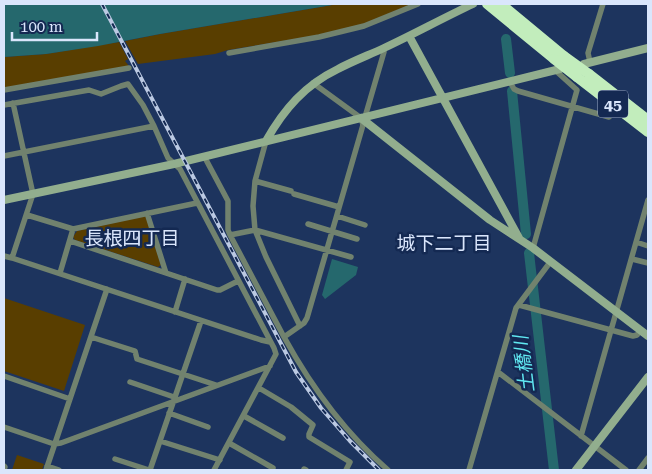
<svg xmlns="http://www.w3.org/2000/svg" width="652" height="474" font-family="'Roboto Serif','Noto Sans JP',serif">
	<rect width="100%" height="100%" fill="#1d345e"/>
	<path fill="#593e00" d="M338,4H412L364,24L320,35L228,50L215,54L138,64L125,41L160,34Z
		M119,42L128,59L125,61L129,66L4,88V57L46,54Z
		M144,216L146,217L161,265L158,267L75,240L73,237L77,231Z
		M4,298L85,325L64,391L4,371Z
		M17,455L44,464L42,470H12Z"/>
	<path fill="#25686d" d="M4,4H338L160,34L98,46L46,54L4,57Z
		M332,259L358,267L356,275L325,299L322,295Z"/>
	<path fill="#1d345e" d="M101,4H103L124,43L122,44Z"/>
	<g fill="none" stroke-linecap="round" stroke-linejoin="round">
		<path stroke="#25686d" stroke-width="10" d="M506,39L510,73
			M512,91L526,234
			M529,253L554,470"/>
		<path stroke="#71826e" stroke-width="5.5" d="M229,53L319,37L364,26L418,4
			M590,62L588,53L603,4
			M510,82L514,89L518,91L609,117L611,115
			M313,83L361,118L363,125C345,189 326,253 307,318L304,323L284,337L230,235L255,230L351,257
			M4,90L129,68
			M4,105L89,90L101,94L121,86L128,84L143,105L154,126L168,158L180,169L274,348L276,354L214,470
			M365,117L384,52L383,48
			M266,141L255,181L253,206L255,230L266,257L300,326
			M4,156L154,126
			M204,156L228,201V230L230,235
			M255,181L291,191
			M294,194L339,207
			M147,213L166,273
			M27,215L73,229L197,203
			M337,216L365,225
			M308,224L357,239
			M70,241L217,290H220L238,281
			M636,242L648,246
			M533,248L577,90L556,71
			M4,256L12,258L261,340L270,342
			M12,258L33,194L13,103
			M632,259L648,263
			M60,273L73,229
			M519,305L633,336L637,335L641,330
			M175,312L185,279
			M91,337L135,351L137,359L216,385
			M284,337C312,388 344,432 388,470
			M498,372L626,470
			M4,376L70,399
			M130,382L174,397
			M259,388L291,407L313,425L309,434V437L350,462L346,470
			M169,413L208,427
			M244,416L283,438
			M4,427L54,444L61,443L270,366
			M581,436L648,200
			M160,441L220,460
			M229,443L273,468
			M115,459L149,470
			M4,466L5,467L4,470
			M47,466L59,470
			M304,469L306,470
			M46,470L107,289
			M150,470L201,321
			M469,470L516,308L551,261
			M639,470L648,458"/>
		<path stroke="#92ae8e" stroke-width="8" d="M409,36L519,238
			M584,64L648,48
			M361,118L490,220L533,248L648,336
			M266,141C284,109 305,85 338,69C353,61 369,55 384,48C414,34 443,18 473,4
			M4,200L174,164L560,69
			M576,470L648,377"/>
		<path stroke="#c2edbc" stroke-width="10" d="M487,4L554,59
			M501,4L564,56
			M589,74L648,120
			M577,77L648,132"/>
		<defs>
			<path id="rail" d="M102,4L296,372L321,408L350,441L379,470"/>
		</defs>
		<use href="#rail" stroke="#bbc9e2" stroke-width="4"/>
		<use href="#rail" stroke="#142952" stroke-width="2" stroke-dasharray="5.5" stroke-linecap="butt"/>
		<path stroke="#c2edbc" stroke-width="10" d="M564,56L589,74
			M554,59L577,77"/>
	</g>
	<g text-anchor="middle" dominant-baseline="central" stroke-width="5" stroke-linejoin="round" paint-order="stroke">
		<rect fill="#142952" stroke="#9fadc9" stroke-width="1" x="598" y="90.5" width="30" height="27" rx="4"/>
		<g font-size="16" font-weight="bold" fill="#dae6fc">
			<text x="613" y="104">45</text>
		</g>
		<g font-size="19" fill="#dae6fc" stroke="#142952">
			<text x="132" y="238">長根四丁目</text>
			<text x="444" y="243">城下二丁目</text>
		</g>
		<g font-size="19" font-style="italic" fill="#60e8f2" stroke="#142952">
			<text transform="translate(524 364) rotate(-97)">土橋川</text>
		</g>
	</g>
	<rect width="652" height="474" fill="none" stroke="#dae6fc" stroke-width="10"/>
	<path d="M12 32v8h85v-8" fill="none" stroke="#dae6fc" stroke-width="2.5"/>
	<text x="20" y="32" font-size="15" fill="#dae6fc" stroke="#142952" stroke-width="4" paint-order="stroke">100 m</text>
</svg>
